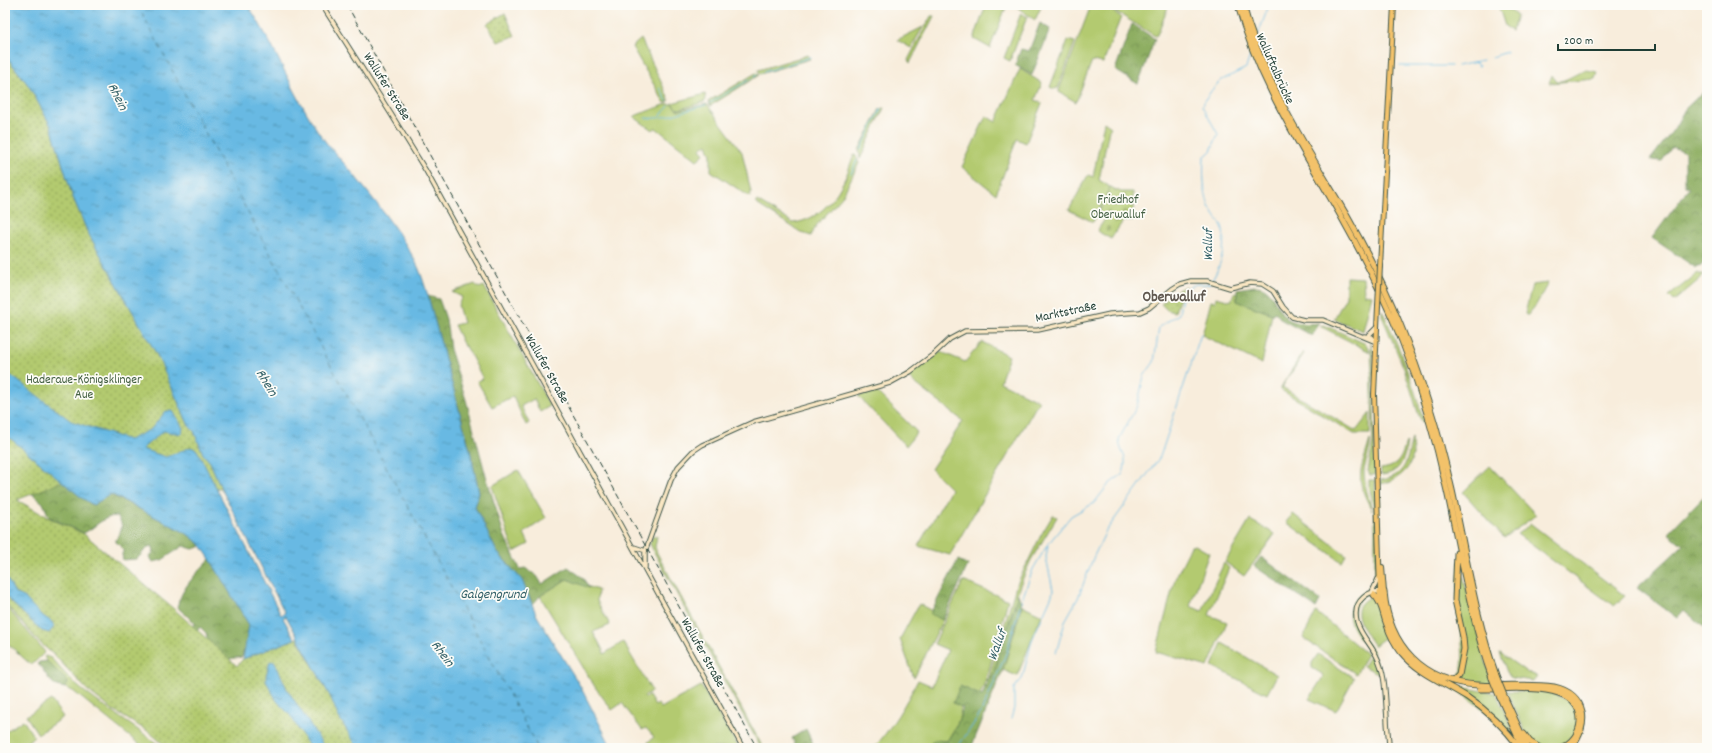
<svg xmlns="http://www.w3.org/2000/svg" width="1712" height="753" font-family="Dekko,sans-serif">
	<defs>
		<pattern id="forest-crowns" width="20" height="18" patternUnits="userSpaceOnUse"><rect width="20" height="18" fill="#8eae62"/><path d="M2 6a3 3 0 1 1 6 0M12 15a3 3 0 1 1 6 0" fill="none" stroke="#738f52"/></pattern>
		<pattern id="cemetery-stones" width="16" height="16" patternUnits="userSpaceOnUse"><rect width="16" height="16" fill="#b3ca6f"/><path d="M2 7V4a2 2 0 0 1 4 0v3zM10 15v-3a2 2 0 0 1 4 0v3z" fill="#91a55c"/></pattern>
		<pattern id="park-dots" width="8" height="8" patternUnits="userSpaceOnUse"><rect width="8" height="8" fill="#b3ca6f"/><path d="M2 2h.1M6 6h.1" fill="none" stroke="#91a55c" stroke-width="1.8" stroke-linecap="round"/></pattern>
		<pattern id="water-ripples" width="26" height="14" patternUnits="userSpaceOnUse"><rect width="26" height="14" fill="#67b9e3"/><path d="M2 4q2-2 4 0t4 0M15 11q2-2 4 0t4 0" fill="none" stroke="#5498b9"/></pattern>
	</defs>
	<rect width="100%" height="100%" fill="#fdfcf7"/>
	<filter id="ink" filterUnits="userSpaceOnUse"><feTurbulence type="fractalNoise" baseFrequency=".025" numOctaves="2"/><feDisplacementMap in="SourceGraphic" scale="8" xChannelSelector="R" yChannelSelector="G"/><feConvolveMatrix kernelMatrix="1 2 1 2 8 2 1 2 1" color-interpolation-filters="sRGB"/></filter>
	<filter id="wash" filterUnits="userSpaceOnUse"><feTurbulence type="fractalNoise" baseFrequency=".012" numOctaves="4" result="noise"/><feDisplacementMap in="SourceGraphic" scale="16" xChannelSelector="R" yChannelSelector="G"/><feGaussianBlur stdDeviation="0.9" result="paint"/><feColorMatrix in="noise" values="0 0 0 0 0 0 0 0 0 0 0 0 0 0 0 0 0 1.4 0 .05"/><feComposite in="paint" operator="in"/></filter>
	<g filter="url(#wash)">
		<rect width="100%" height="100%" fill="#f8eddc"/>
		<path fill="#b3ca6f" stroke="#698452" d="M986,5H1007L990,48L974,39Z
			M1014,5H1042L1035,20Z
			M1091,5H1103L1121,17L1103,63L1092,61L1076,102L1059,92V90Z
			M1105,5H1169L1157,35L1155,36Z
			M1498,5H1501L1517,15L1512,31L1505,26Z
			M1021,13L1027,17L1010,61L1004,58Z
			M931,16H934L910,63L908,60Z
			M923,27L911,48L897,40Z
			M641,39L669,99L667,103L664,102L632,47Z
			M1068,40L1075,42L1058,88L1054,89L1050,87Z
			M808,55L810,59L760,74L758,70Z
			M1020,69L1042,83L1035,100L1042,103L1026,143L1017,139L996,194L962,167L986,116L996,122Z
			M1587,70L1597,72L1595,79L1549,83L1552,75L1556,81C1567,82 1576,72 1587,70Z
			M756,73L759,75L710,106L709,101Z
			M705,94L706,100L704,102L680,109L676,108L672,103Z
			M667,104H672L676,109L680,110L707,104L742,152L751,192L750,197L711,171V155L707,144L700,149L704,154L697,160L656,128L652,130L634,117L637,115Z
			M883,108H884L860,159L859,150L880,109Z
			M1104,122L1111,127L1109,130L1099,180L1110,187L1093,222L1069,210L1088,175L1093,177Z
			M855,154L859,163L842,197L816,226L811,236L802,233L755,203L757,201L793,223C820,220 837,197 847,174C850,167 851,159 855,154Z
			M1698,273L1703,276L1700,279L1674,301L1669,296Z
			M1346,277L1363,278L1364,294L1372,295L1363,331L1334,319L1346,297Z
			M1548,283L1536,305L1528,315H1526L1525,314L1532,285Z
			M475,284L479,288L484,286L550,406L540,412L534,399L521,406L529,423L526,425L513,396L492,407L477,381L483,379L466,346H464L454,325L463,323L458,305L462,297L452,292Z
			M1234,293L1237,294V301L1272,314L1262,364L1202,335L1211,301L1215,302L1216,297L1231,301Z
			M1382,310C1399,346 1413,383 1424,422H1422L1419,416L1405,371L1382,316Z
			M1324,325L1366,344L1370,352L1320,326Z
			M982,342L1009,356L1000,382L1039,401L950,555L918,546L951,489L931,469L963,421L906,376L941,352L965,362Z
			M1371,343L1373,350L1375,475H1370L1368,471L1373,443Z
			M1303,352L1304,353L1282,387L1356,431L1370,413V434H1354L1281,390V387Z
			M876,391L917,432L906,446L858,396Z
			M1412,438C1412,444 1413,450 1413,455C1410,471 1396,481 1381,484V480C1407,476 1407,460 1412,438Z
			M1370,440C1371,451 1365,461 1364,472C1364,485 1369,498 1372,510C1354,477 1360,474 1370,440Z
			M1407,442C1405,459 1400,474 1381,475V469C1399,467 1401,458 1406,443Z
			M1490,466L1536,515L1504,538L1463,492Z
			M518,470L546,518L524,533L529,544L514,552L492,486Z
			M1369,480H1375C1376,507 1379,533 1378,560C1378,567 1378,574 1376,581C1373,595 1354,595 1354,615C1354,629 1367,642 1374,653H1369C1365,642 1353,633 1350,621C1344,595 1373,593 1375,579V510L1369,486Z
			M1293,514L1346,555L1342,562L1286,522Z
			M1053,515L1057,517L1031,560L1020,585L992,678L989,676L1016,586L1041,535Z
			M1250,520L1275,534L1244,576L1225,562Z
			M1531,524L1625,596L1614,606L1517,534Z
			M653,536H657L655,547L657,553L761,744L765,748H761L654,552L650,544Z
			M1195,545L1209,553L1190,606L1202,611L1224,563L1229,568L1209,615L1227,622L1208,667L1156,652L1175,579L1191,546Z
			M1459,561L1492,685L1457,681C1469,670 1458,613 1457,595C1457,584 1459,573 1459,561Z
			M567,579L598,590L597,601L610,625L593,632L603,650L604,654L623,642L652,691L644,696L645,698L649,696L655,706L658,704L661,708L701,686L739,748H650L648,742L654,737L646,728L642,730L622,703L612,710L595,687L540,596Z
			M963,581L1008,600L989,670L980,695L960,686C963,712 961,719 947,741L934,740L928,748H874C892,727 905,705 918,680L932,686L948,650L934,644Z
			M1370,597L1377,600L1381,617L1388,635L1374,646C1365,632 1345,608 1370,597Z
			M919,604L932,611L931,614L943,620L914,678L900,639Z
			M5,605L45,652L35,662L30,664L5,641Z
			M1022,605L1042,615L1017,676L1003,670Z
			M1316,612L1367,654L1356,674L1303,638Z
			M1222,643L1277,675L1267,694L1212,666Z
			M1500,653L1528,673L1537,676L1533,681L1512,678L1507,672Z
			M1318,654L1354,678L1336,711L1309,699L1323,677L1322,674L1312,668V663Z
			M1370,655H1373L1380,674L1363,666Z
			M45,656L51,658C60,668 69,679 81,689C107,710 136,727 163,748H144L73,691L66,688L68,682L47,661L44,657Z
			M1452,686L1496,693L1519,744L1500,722Z
			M1507,691L1549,692L1571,702L1578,715L1577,731L1563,746L1558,748H1545L1536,745L1527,736Z
			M51,700L63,717L38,734L26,716Z
			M23,720L34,737L19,748H5V732Z"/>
		<path fill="url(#forest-crowns)" stroke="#56764b" d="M1040,23L1050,29L1032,75L1015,65L1021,49L1029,51Z
			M1132,24L1155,39L1138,84L1115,70Z
			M1707,88V259L1700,267L1698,266L1696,268L1652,238L1689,188L1685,187V152L1672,147L1662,161L1650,160L1674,129L1685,109Z
			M1255,286C1276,286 1274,312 1290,320C1299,324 1309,324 1319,323L1312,336L1282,320L1275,312L1272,314L1237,301V289Z
			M428,296L439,299L446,319L450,349L466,400L484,469L504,535L520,569L525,568L537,576L542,584L568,567L583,578L589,588L567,579L540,596L533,604L522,580L497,552L475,507L479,493L470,450Z
			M55,475L82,498L93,505L110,494L186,533L200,544V547L193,549L183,546L162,560L153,562L150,557L154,551L152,545L145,550L137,559L123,560L122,554L124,550L115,541C121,531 125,526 117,516C103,516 96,527 84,533L49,517L43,503L14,478Z
			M1707,493V630L1684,610L1677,618L1637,588L1683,545L1668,533Z
			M1261,557L1320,600L1316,608L1254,566Z
			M210,559L249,625L247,641L242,657L221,660L209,646L206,633L200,627L193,636L187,633L195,623L177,607C182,587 197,573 210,559Z
			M958,560L968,565L943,620L930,614Z
			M1018,594L1022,605L1003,670L971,748H928L934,740L947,741L957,725L963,708L953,703L960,686L982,696L989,676L992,677Z
			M47,661L68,682L66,688C49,687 48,674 38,664L39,662Z
			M806,729L815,748H797L792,738Z"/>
		<path fill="url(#cemetery-stones)" stroke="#698452" d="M1110,187L1121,192H1133V221H1123L1111,239L1097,231L1105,219L1098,215Z"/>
		<path fill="url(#park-dots)" stroke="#698452" d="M505,13L515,36L498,42L487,24Z
			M5,55L29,86L51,126L72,195L87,231L157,355L189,426L194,431L203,454L210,462L221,488L185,485L142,449L17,500L49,518L84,534L175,610L237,666L243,659L297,638L360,748H168L149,732L114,711L87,690L56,657L38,641L5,603Z
			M1186,286L1181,294L1175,312L1167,310L1161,304L1174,292Z"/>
		<path fill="url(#water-ripples)" stroke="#437b8c" d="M5,5H248C275,46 292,92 319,133C329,148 343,161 354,175C375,201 397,228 413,257C420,269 424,283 428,296L470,450L479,493L475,507L497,552L522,580L537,616L579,684L612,748H358L338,716L331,698L286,616L283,618L295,639L243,659L249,625L210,559L200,544L186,533L111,494L93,505L82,498L5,434V371L71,421L129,440L151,429L166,411H173L183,428L182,434L163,431L142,449L166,457L191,447L197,450L281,615L285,613L221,488L210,462L203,454L194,431L189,426L157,355L87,231L72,195L51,126L29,86L6,56Z
			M5,575L15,593L24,597L40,614L52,622L54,627L49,633L42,631L9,600L5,595Z
			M270,661L275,662L287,689L325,748H310L290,715L277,701L266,681V676Z"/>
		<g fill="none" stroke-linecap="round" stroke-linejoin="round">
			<path stroke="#67b9e3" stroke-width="1" d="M1256,40L1269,5
				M1492,57L1507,52
				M1475,63L1479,66
				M1400,66H1451
				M1457,66L1482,61
				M761,73L811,57
				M660,88L667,101
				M710,103L757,75
				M660,116L669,106
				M645,118C661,121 689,109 706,105
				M861,149L881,109
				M851,174L857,160
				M1212,280C1221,267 1227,243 1222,227C1219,220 1212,213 1209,206C1203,189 1203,174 1204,157L1211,151L1218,134L1202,106L1211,91L1220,81L1246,68L1251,53
				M1056,653L1065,621L1078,598L1094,556L1106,531L1160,457L1201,334
				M1011,719L1014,708V688L1022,679L1032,640L1052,595L1053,590L1046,557L1048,545
				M957,748L979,716L990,692L1007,651L1022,599L1033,569L1048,544L1071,516L1094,503L1109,484L1123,474C1129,452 1120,456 1119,439L1137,406L1144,376L1154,362L1159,327L1179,314C1181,302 1182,286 1197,284C1202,284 1206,285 1210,283"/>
			<path stroke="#356269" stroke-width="1" stroke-dasharray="5 4" stroke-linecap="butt" d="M138,5C268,255 406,500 538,748"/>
		</g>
	</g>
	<g filter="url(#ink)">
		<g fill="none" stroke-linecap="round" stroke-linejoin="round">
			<defs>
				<path id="secondary" d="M322,5L391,114L426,171L743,748
					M1364,336L1372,337L1376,342
					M1368,336L1377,327
					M634,547L643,550
					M645,568V552L671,480L678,467L693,451L702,445L753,422L890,383L910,372L934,354L950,339L965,331L1038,330L1110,314L1140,312L1149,308L1172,289L1180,284L1191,281H1207L1230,288L1250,283L1262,284L1273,291L1283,307L1292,317L1304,320H1323L1376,342
					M1372,592L1378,579
					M1380,592C1368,590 1356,601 1356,613C1355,629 1371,644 1377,657C1386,675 1385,697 1387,717C1387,728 1389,738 1389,748"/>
				<path id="primary" d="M1380,266L1394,5
					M1378,306L1374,394L1380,592H1382
					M1382,567L1384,592"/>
				<path id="highway" d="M1238,5C1259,84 1304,150 1343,220C1365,259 1385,300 1402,341C1421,389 1436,440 1447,491C1461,554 1470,617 1492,678
					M1243,5C1263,82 1307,148 1347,216C1367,251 1385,287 1400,324C1422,378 1439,433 1452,490C1466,553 1475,617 1497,678
					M1380,592L1381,603
					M1384,592C1389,646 1423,682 1478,685C1503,687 1530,683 1554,687C1587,694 1590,725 1571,748
					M1374,595C1382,601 1383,616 1387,625C1390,635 1395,644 1401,652C1418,673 1445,683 1467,697C1488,711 1505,728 1520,748
					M1453,681L1459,675L1464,649L1463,637L1455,600L1457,553
					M1480,689C1509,690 1582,678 1580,722C1579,734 1571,743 1561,748
					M1500,698L1522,746
					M1505,698L1528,748
					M1524,734L1530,742L1540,748"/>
			</defs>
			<use href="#secondary" stroke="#40574d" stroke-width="5.5"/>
			<use href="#primary" stroke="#40574d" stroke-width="6"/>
			<use href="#highway" stroke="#40574d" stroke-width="7"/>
			<use href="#secondary" stroke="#fae7c3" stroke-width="3.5"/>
			<use href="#primary" stroke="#f3c26a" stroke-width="4"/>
			<use href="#highway" stroke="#f3c26a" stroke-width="5"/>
			<path stroke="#1f3d34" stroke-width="1" stroke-dasharray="6 3" stroke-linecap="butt" d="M347,5L757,748"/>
			<defs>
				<path id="primary-bridge" d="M1378,306L1380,266"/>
				<path id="highway-bridge" d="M1492,678L1500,698
					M1497,678L1505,698"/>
			</defs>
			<use href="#primary-bridge" stroke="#40574d" stroke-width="6" stroke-linecap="butt"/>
			<use href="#highway-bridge" stroke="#40574d" stroke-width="7" stroke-linecap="butt"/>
			<use href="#primary-bridge" stroke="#f3c26a" stroke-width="4"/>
			<use href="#highway-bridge" stroke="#f3c26a" stroke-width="5"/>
		</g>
	</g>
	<g text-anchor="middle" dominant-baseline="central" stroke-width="3.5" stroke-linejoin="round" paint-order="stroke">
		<g font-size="13" fill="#1f3d34" stroke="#fdfcf7">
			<text transform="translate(1274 69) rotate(66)">Walluftalbrücke</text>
			<text transform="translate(386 87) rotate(58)">Wallufer Straße</text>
			<text transform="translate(1066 313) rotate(-12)">Marktstraße</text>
			<text transform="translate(546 369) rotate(61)">Wallufer Straße</text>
			<text transform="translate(702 653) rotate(61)">Wallufer Straße</text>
		</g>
		<g font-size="13" fill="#446043" stroke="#fdfcf7">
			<text x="1118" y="200">Friedhof<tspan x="1118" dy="15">Oberwalluf</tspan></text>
			<text x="84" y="380">Haderaue-Königsklinger<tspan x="84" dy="15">Aue</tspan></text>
		</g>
		<g font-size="14" font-style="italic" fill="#356269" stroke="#fdfcf7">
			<text transform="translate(117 97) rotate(63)">Rhein</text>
			<text transform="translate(1209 245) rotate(-90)">Walluf</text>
			<text transform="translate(266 383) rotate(59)">Rhein</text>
			<text x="493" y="595">Galgengrund</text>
			<text transform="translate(998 645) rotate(-70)">Walluf</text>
			<text transform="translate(442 654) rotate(53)">Rhein</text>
		</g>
		<g font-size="15" font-weight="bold" fill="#615951" stroke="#fdfcf7">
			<text x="1174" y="298">Oberwalluf</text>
		</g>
	</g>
	<rect width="1712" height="753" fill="none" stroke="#fdfcf7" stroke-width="20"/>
	<path d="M1558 44v6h97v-6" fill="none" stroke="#1f3d34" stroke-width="2"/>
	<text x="1564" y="44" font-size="12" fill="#1f3d34" stroke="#fdfcf7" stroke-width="3" paint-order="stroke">200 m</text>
</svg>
